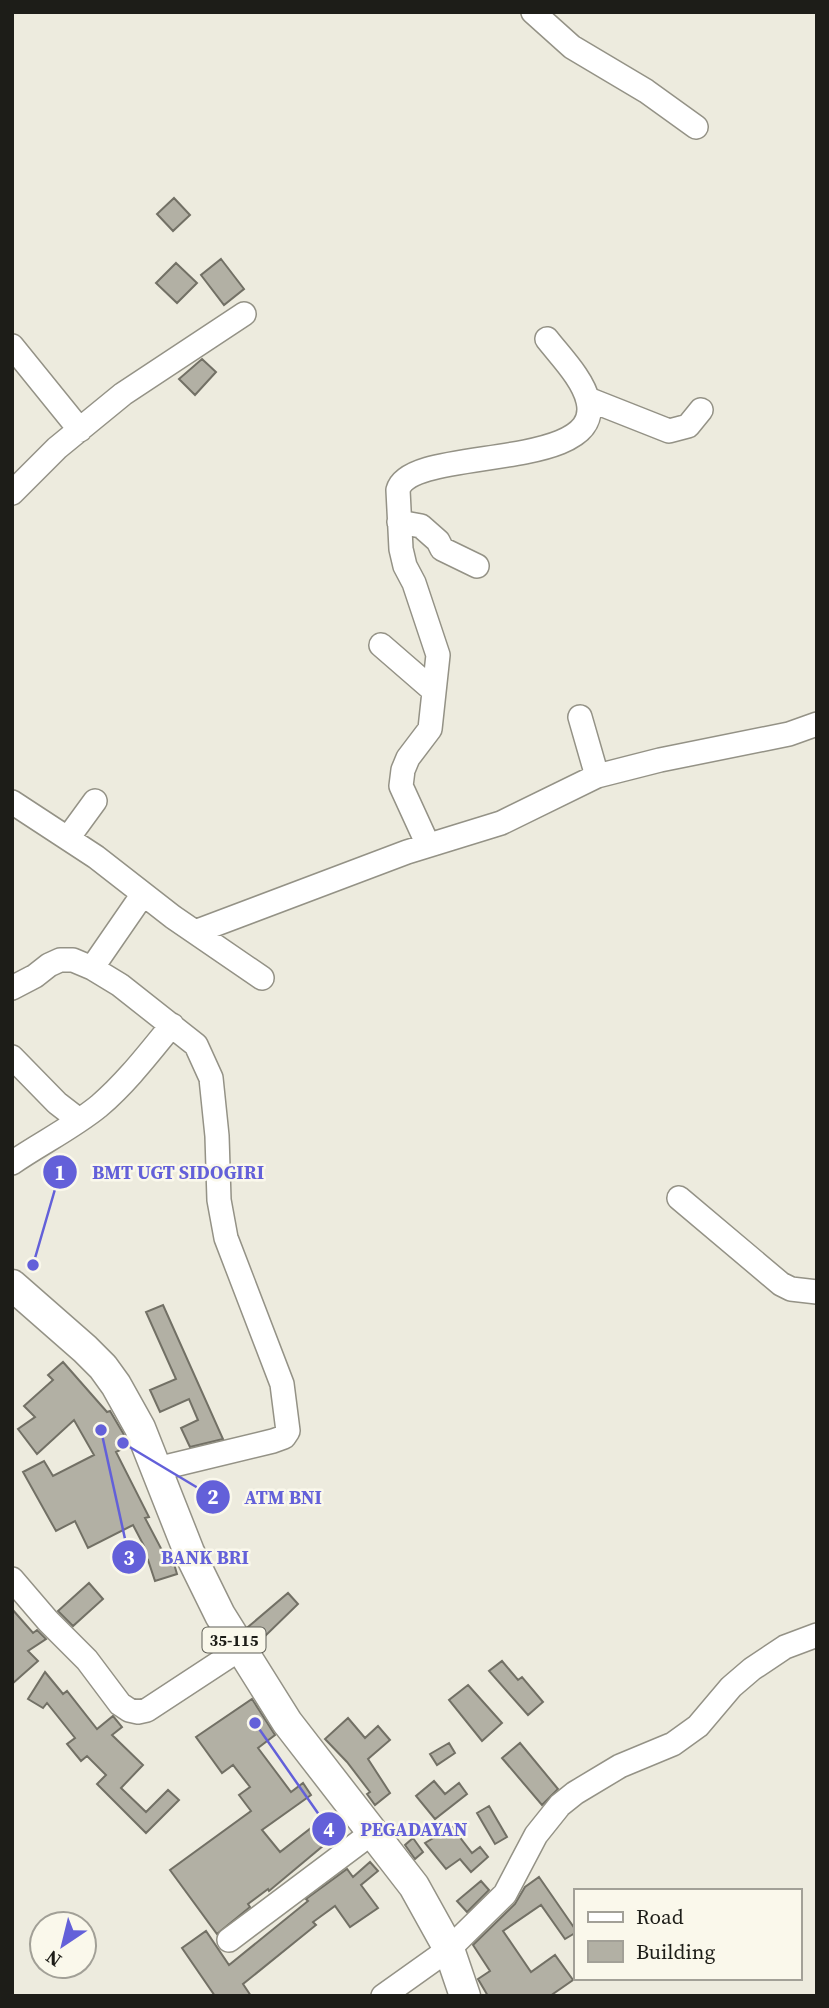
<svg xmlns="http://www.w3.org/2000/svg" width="829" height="2008" font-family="'Source Serif 4',serif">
	<rect width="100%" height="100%" fill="#edebde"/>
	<path fill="#b2b0a4" stroke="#727065" stroke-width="2" d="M174,198L190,215L173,231L157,214Z
		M221,259L244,289L224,305L201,275Z
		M176,263L197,283L177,303L156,283Z
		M202,359L216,372L195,395L179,379Z
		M163,1305L223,1439L190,1447L181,1428L198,1420L189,1399L160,1412L150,1390L176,1379L146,1312Z
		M63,1362L107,1412L110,1411L123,1433L128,1446L116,1452L149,1517L145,1518L166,1558L172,1557L177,1574L155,1581L148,1560L130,1569L123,1556L144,1546L133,1525L88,1548L75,1521L56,1531L23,1472L44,1461L53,1476L94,1455L74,1420L37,1454L18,1429L35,1417L24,1406L53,1380L48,1375Z
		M89,1583L103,1599L73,1626L58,1611Z
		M288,1593L298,1604L258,1643L248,1627Z
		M12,1609L33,1633L37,1630L46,1639L28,1651L38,1661L12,1684Z
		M502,1661L518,1680L522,1677L543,1702L528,1715L489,1671Z
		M45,1672L63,1694L67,1691L97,1729L113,1716L122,1727L112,1735L143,1765L121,1788L146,1812L168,1790L179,1800L146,1833L97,1784L106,1775L87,1756L81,1761L67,1744L75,1738L47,1703L43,1708L28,1699Z
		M468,1685L502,1723L482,1741L449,1700Z
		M252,1699L275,1735L258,1748L291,1792L303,1783L311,1795L262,1830L280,1852L311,1828L324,1845L269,1891L268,1889L248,1904L250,1907L217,1934L170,1870L251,1811L239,1795L250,1787L233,1765L222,1773L196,1737Z
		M348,1718L365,1738L378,1726L390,1740L368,1759L390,1793L375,1805L367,1794L370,1792L347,1762L325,1739Z
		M449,1743L455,1753L437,1765L430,1754Z
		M520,1743L558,1789L542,1805L502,1758Z
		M434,1781L445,1794L459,1783L467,1794L435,1819L416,1796Z
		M489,1806L507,1837L495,1844L477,1813Z
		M452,1827L472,1853L480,1847L488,1857L471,1872L460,1859L446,1869L425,1843Z
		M413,1838L423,1852L415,1859L405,1845Z
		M370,1862L378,1871L361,1885L378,1908L350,1927L335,1906L313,1922L316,1925L243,1984L251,1996H215L182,1948L206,1931L229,1965L308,1901L306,1899L347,1869L353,1877Z
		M539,1877L575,1929V1933L565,1939L541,1905L503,1931L531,1972L555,1955L573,1980L550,1996H488L478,1979L490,1971L473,1945L515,1904L525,1887Z
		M481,1881L489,1890L467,1912L457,1901Z"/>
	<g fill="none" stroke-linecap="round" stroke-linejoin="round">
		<defs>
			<path id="minor" d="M533,12L572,47L646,91L696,127
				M12,346L80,430
				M588,399L669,431L688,426L701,410
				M12,493L57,448L123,394L244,314
				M399,522L421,526L438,541L442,549L477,566
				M381,645L434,691
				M580,717L597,776
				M12,802L96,857L173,917L262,978
				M68,838L95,801
				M428,845L401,786L403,770L408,758L430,729L438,655L414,583L405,566L401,549L398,490C410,445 605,473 588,401C583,379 561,357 547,339
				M195,932L407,852L501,823L597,776L660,760L789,734L817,724
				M92,968L143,894
				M12,988L35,976L49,965L60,960H73L92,968L120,985L196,1045L211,1078L217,1136L219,1200L226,1238L282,1384L288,1431L284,1437L273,1441L157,1469
				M12,1057L57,1103L79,1120
				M12,1163C41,1143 72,1128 99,1106C127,1082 149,1053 172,1025
				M679,1198L781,1284L791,1289L817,1292
				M12,1579L48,1621L87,1660L120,1704L129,1710L138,1712L147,1710L240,1649
				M229,1940L373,1832
				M383,1996L449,1949L505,1894L536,1835L560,1805L575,1793L620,1766L673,1744L698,1726L731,1687L752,1669L785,1647L817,1635"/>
			<path id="major" d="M12,1285L85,1349L103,1367L116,1385L140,1428L189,1552L220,1615L287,1722L414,1886L449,1949L465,1996"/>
		</defs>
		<use href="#minor" stroke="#949286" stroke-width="26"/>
		<use href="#major" stroke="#949286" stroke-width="33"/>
		<use href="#minor" stroke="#fff" stroke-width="23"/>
		<use href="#major" stroke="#fff" stroke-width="30"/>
	</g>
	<g text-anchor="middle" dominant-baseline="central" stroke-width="5" stroke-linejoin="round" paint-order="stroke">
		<rect fill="#faf8eb" stroke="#5f5f57" stroke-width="2" x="202.5" y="1627.5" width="63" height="25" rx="5"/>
		<g font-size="16" font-weight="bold" fill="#1d1d18">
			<text x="234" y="1640">35-115</text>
		</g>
	</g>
	<path fill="none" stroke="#6360d9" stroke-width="2.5" d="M33 1265L60 1172M123 1443L213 1497M101 1430L129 1557M255 1723L329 1829"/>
	<g fill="#6360d9" stroke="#faf8eb" stroke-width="2.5">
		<circle cx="33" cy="1265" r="7"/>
		<circle cx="123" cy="1443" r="7"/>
		<circle cx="101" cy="1430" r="7"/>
		<circle cx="255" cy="1723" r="7"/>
		<circle cx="60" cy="1172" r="18"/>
		<circle cx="213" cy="1497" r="18"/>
		<circle cx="129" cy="1557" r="18"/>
		<circle cx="329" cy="1829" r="18"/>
	</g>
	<g font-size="21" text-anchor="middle" font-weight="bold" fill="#fff">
		<text x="60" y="1180">1</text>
		<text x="213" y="1504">2</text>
		<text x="129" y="1565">3</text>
		<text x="329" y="1837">4</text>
	</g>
	<g font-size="19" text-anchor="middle" font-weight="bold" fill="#6360d9" stroke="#faf8eb" stroke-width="5" stroke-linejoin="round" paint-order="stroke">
		<text x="178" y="1179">BMT UGT SIDOGIRI</text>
		<text x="283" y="1504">ATM BNI</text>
		<text x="205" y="1564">BANK BRI</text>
		<text x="414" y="1836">PEGADAYAN</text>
	</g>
	<rect width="829" height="2008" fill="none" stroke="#1d1d18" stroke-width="28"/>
	<rect x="574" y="1889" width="228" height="91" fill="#faf8eb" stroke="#a2a097" stroke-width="2"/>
	<rect x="588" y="1912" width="35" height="10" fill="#ffffff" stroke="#a2a097" stroke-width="2"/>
	<text x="636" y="1924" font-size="21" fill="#1d1d18">Road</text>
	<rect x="588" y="1941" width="35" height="21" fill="#b2b0a4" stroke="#a2a097" stroke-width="2"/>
	<text x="636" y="1959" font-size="21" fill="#1d1d18">Building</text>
	<g transform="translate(63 1945) rotate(215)"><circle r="33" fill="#faf8eb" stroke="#a2a097" stroke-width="2"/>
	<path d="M0-5L12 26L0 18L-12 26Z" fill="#6360d9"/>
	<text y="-10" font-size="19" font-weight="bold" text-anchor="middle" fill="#1d1d18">N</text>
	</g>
</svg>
